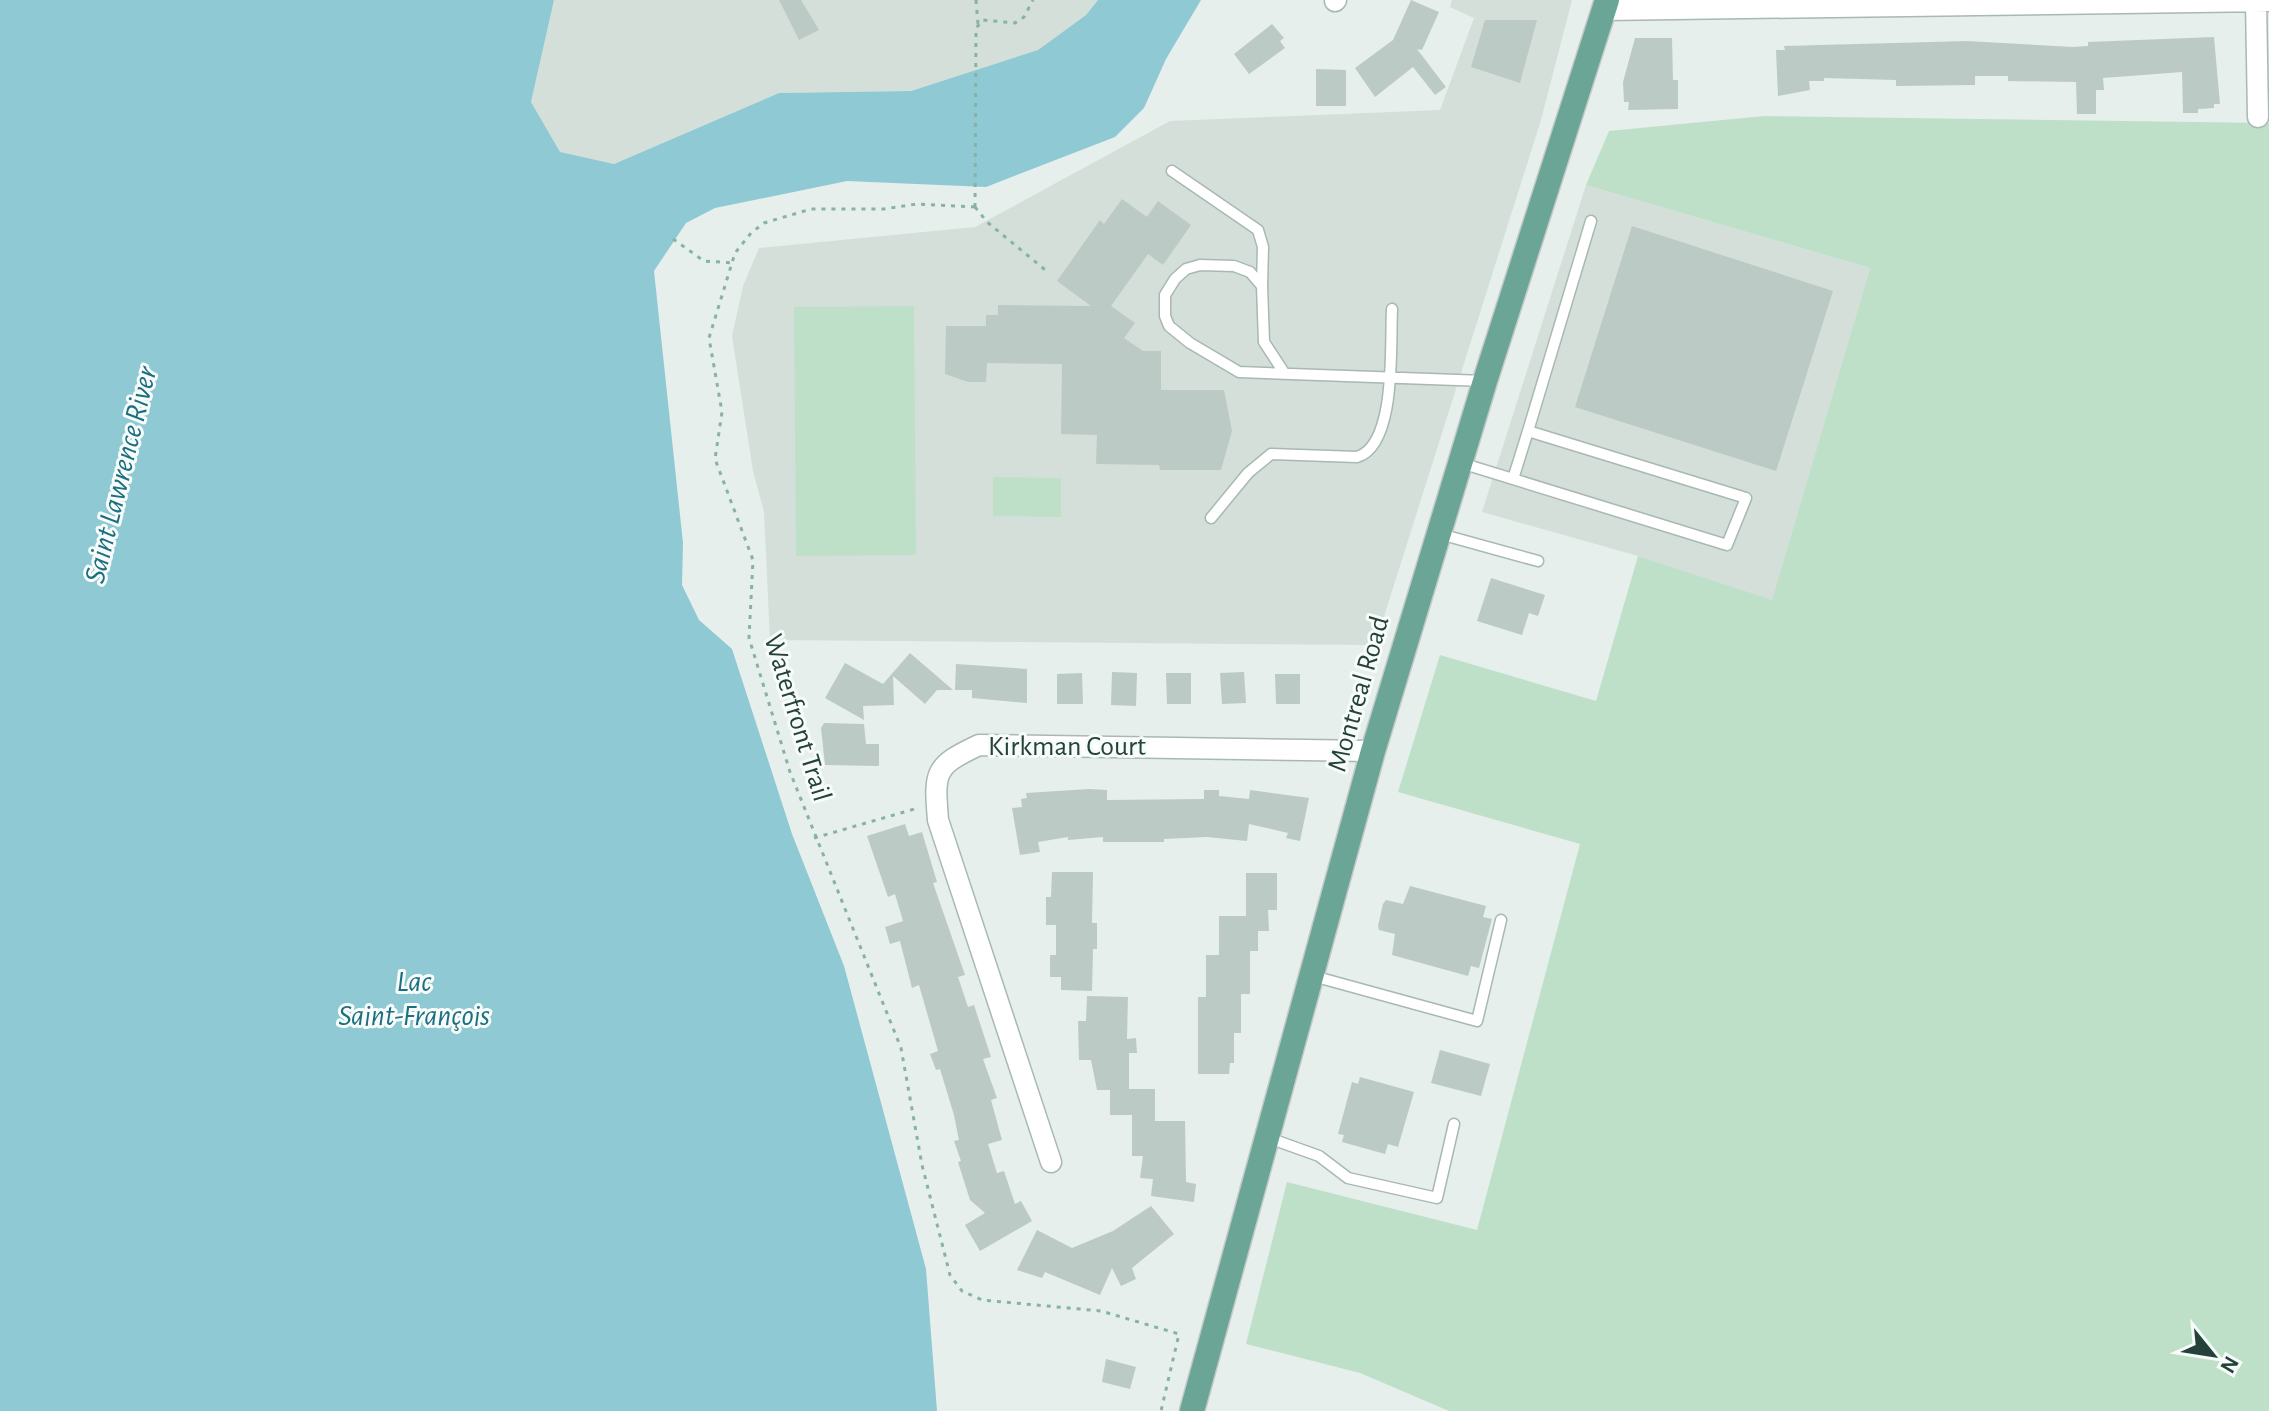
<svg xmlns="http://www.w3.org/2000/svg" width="2269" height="1411" font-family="'Alegreya Sans',sans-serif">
	<rect width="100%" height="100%" fill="#e6efeb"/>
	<path fill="#d4dfda" d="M554,0H1098L1086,15L1038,50L911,91L779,93L614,164L560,153L531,102Z
		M1452,0H1572L1541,120L1375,645L770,640L764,512L753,471L732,336L743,286L759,248L975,227L1170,121L1440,110L1474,18L1450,7Z
		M1586,185L1870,268L1772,601L1638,556L1482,512Z"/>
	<path fill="#bfe0c8" d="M1764,116L2269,123V1411H1449L1360,1373L1246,1344L1287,1182L1477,1230L1580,844L1398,792L1440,655L1596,701L1638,556L1772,600L1870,268L1586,185L1609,131Z
		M914,306L916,555L796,556L794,307Z
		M993,477L1061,478V517L993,516Z"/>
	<path fill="#8ec9d4" d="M0,0H554L531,102L560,152L614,164L779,93L911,91L1038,50L1086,15L1098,0H1201L1166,59L1144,108L1115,137L986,187L847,181L715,208L686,223L654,271L683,543L682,585L699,620L732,649L792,834L844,966L926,1269L937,1411H0Z"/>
	<path fill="#bbcac4" d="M779,0H801L819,30L799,40Z
		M1411,0L1439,12L1422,50L1417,49L1446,87L1435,95L1413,67L1375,97L1355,68L1393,40Z
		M1485,20H1537L1520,83L1471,67Z
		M1272,24L1284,38L1280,41L1285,48L1249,74L1234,54Z
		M2214,37L2220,104H2214V108L2198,109V113H2183L2182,72L2103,78L2104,90H2096V114H2077L2076,82L2008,81V76H1975V85L1896,86V80L1824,78V81H1809L1810,90L1778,96L1776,50H1785L1784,46L1967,41L2073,47L2088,46V42Z
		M1635,38H1672L1673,80H1678V109L1628,110L1629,102H1624L1623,82Z
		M1316,69L1346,70V106H1316Z
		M1122,199L1147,217L1158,201L1191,225L1163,265L1148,254L1111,306L1135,323L1124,338L1143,351H1161V390H1224L1232,431L1221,470H1160L1159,465L1096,464L1097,435L1061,434L1062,364L987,363L986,382H968L945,374L946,326H986V315H998V305L1091,306L1057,281L1100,220L1104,224Z
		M1632,226L1833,291L1776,471L1575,407Z
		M1491,578L1545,595L1538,616L1529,613L1522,635L1477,621Z
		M910,653L953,690H937L925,704L893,676L894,705L863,706L864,720L825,698L845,663L883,684Z
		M956,664L1027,669V703L972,698V690H955Z
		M1112,672L1137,673L1136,706L1111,705Z
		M1244,672L1246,703L1222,704L1220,673Z
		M1082,673L1083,704H1057V674Z
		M1166,673H1191V704H1167Z
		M1275,674H1300V704H1276Z
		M824,723L864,724L866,744H879V766L825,765L821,728Z
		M1089,789L1107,790V800L1204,799V790H1219V796L1249,799L1250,790L1309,798L1300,841L1286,838L1288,833L1249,824L1247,841L1207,837L1164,839V842H1103V837L1068,840V837L1038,842L1040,852L1020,855L1012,808L1022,807L1021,799L1027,798L1026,793Z
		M905,824L909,836L922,832L937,882L933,883L965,975L958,977L968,1007L974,1005L991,1057L983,1059L997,1098L991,1100L1002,1140L988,1144L997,1173L1004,1171L1015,1204L1021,1201L1032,1221L980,1251L965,1225L985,1213L970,1200L958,1162L961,1161L954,1141L959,1140L954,1115L940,1069L936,1070L930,1054L938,1051L919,985L912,988L900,941L890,944L885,927L903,921L895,894L888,897L867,836Z
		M1052,872H1093L1092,923H1097V949H1093L1092,991L1061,990V977H1050V955H1056V925H1046V897H1051Z
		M1246,873H1277V910H1268L1269,931H1258V951H1250V994H1241V1033H1234V1063H1230L1229,1074H1198V997H1206V955H1219V916H1246Z
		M1410,886L1486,906L1483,917L1492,919L1479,968L1471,966L1468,976L1392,955L1395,934L1379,930L1378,926L1383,904L1386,900L1403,904Z
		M1087,996L1128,997L1127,1039L1136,1038L1137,1053H1129V1089H1155V1121H1185L1186,1182L1196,1184L1194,1202L1151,1196L1153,1179L1140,1178L1143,1156H1132V1115H1110V1090H1097L1091,1060H1079L1078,1021H1086Z
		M1440,1050L1490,1064L1481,1096L1431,1083Z
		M1360,1077L1414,1092L1398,1147L1388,1144L1385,1154L1342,1142L1344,1135L1338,1134L1352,1082L1358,1084Z
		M1151,1206L1174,1234L1132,1268L1136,1279L1121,1286L1112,1268L1100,1295L1045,1272L1042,1278L1017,1270L1037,1230L1072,1248L1113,1231Z
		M1106,1359L1136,1367L1130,1389L1102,1382Z"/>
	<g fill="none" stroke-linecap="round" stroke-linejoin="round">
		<defs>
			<path id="lane" d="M1172,171L1258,230L1263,247L1262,286
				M1283,371L1264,342L1262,286L1250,272L1234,266L1200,265L1186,269L1175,279L1165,295V316L1169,326L1190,343L1239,372L1485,381
				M1528,431L1591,221
				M1461,463L1727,545L1746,498L1528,431L1513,479
				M1211,518L1248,473L1271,454L1357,457C1397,445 1390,345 1392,309
				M1440,534L1538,561
				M1313,976L1477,1021L1501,920
				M1269,1138L1319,1156L1348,1178L1437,1198L1454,1124"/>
			<path id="street" d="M2256,0L2258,117
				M1335,1L1336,0
				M1604,10L2269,1
				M1051,1162L938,820C934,772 934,766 979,745L1373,751"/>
			<path id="primary" d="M1192,1411L1373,751L1485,381L1607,0"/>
		</defs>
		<use href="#lane" stroke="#a8b8b2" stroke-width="13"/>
		<use href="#street" stroke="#a8b8b2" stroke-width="23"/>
		<use href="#primary" stroke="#c2cac8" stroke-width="27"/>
		<path stroke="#86b3a5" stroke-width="3" stroke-dasharray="4 6" stroke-linecap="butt" d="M976,0L978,24
			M975,207L917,204L884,209H811L764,223L751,233L735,253L709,338L722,412L715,459L753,560L749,638L790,772L901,1048L922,1165L950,1275L962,1291L982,1300L1101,1311L1179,1334L1161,1411
			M975,207L976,28L983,20L1015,23L1024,17L1033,0
			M975,207L987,222L1049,273
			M673,239L704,261L733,263
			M814,838L918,808"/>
		<use href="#lane" stroke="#fff" stroke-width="10"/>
		<use href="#street" stroke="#fff" stroke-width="20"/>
		<use href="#primary" stroke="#6aa596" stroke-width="24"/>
	</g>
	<g text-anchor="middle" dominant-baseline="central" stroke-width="6" stroke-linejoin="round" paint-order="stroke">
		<g font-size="28" fill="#24423a" stroke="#f7fbf9">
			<text transform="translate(1359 694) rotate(-74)">Montreal Road</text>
			<text transform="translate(797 718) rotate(73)">Waterfront Trail</text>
			<text x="1067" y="747">Kirkman Court</text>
		</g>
		<g font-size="30" font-style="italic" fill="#1c6f80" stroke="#f7fbf9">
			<text transform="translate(121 475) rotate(-76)">Saint Lawrence River</text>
			<text x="414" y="982">Lac<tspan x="414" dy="34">Saint-François</tspan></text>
		</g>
	</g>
	<g transform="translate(2213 1355) rotate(120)" stroke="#f7fbf9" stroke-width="6" paint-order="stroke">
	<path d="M0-6L14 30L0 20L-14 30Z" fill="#24423a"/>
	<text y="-12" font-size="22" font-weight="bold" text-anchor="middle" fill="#24423a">N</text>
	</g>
</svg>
